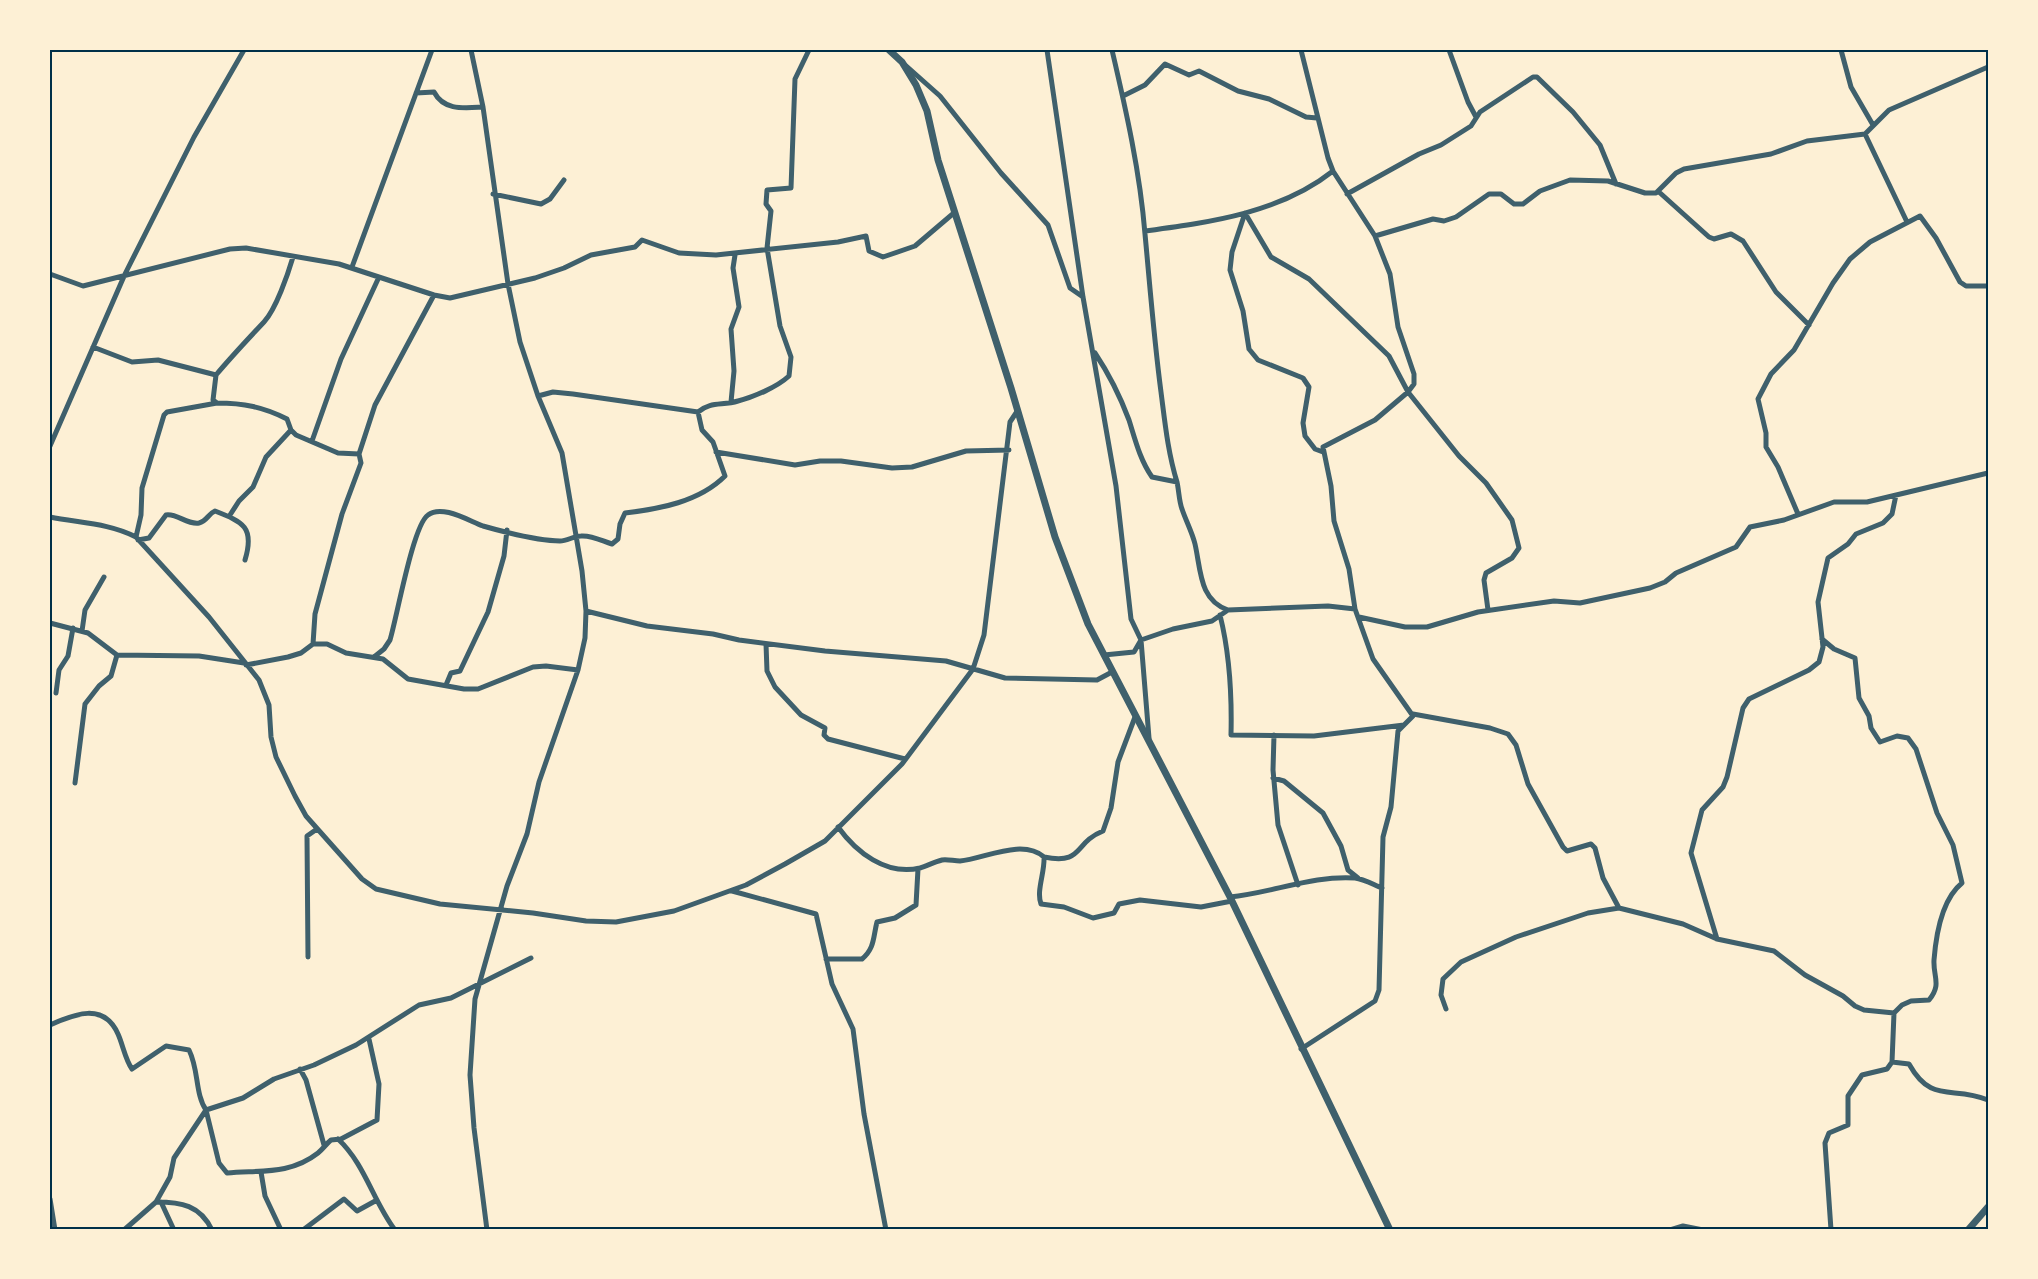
<svg xmlns="http://www.w3.org/2000/svg" width="2038" height="1279" font-family="Cabin,sans-serif">
	<rect width="100%" height="100%" fill="#fdf0d5"/>
	<g fill="none" stroke-linecap="round" stroke-linejoin="round">
		<path stroke="#3f606c" stroke-width="5" d="M471,50L483,107L508,284L520,342L538,396L562,453L582,571L586,611L585,638L578,670L539,782L527,834L507,886L475,999L470,1075L474,1128L487,1230
			M1047,50L1083,297L1116,486L1131,619L1141,640L1149,738
			M1112,50C1126,110 1140,172 1145,234C1150,287 1154,339 1161,392C1165,423 1168,453 1177,482
			M1449,50L1468,102L1476,117
			M1841,50L1851,87L1873,125
			M904,64L940,96L1001,173L1048,225L1070,288L1083,297
			M416,93L434,92C444,111 464,108 483,107
			M1123,96L1145,85L1165,64L1189,75L1199,71L1238,91L1269,99L1306,117L1317,118
			M1865,134L1907,222
			M1659,192L1709,237L1714,239L1731,234L1743,241L1776,292L1809,325
			M493,194L541,204L550,199L564,180
			M1347,194L1419,154L1441,145L1471,126L1480,112L1533,77H1537L1573,112L1600,145L1616,184
			M1145,231C1211,222 1280,213 1333,171
			M1375,236L1433,219L1444,221L1456,217L1489,194H1501L1514,204H1523L1540,191L1570,180L1608,181L1645,193H1656L1676,173L1684,169L1771,154L1807,141L1865,134L1889,110L1988,67
			M352,267L432,50
			M50,274L83,286L230,249L246,248L339,264L434,295L450,298L535,278L564,268L591,255L635,247L642,240L679,253L716,255L838,242L866,236L869,251L883,257L915,246L955,212
			M93,347L132,362L158,360L216,375L213,400L217,403C243,403 264,407 287,419L291,430L296,435L338,453L359,454
			M1095,353C1109,374 1120,396 1129,420C1135,439 1140,460 1152,477L1177,482C1179,491 1179,501 1182,509C1186,521 1192,532 1195,544C1201,570 1199,600 1228,610
			M216,375C232,356 248,339 264,322C276,309 288,274 293,257
			M538,396L553,392L573,394L698,412C711,401 722,406 738,401C754,397 777,387 789,376L791,357L780,326L767,248L771,211L766,204L767,190L791,188L795,79L809,50
			M731,402L734,371L731,329L739,307L733,268L735,255
			M312,441L341,359L379,277
			M50,446L125,274L194,137L244,50
			M716,452L795,465L820,461H841L892,468L912,467L966,451L1009,450
			M1323,452L1315,449L1305,436L1303,423L1309,387L1303,378L1258,360L1249,349L1243,311L1230,270L1232,252L1245,213L1271,257L1309,279L1389,356L1408,392L1459,456L1486,483L1512,520L1519,548L1512,558L1486,573L1484,580L1488,610
			M1798,514L1778,467L1766,447V433L1758,399L1771,374L1794,350L1833,283L1850,259L1870,242L1920,216L1936,238L1960,282L1966,286H1988
			M230,515L239,501L253,487L266,457L291,430
			M50,517C79,523 109,523 136,537L209,617L259,680L269,705L271,737L276,757L295,796L306,816L362,879L376,889L440,904L533,913L586,921L616,922L674,911L746,885L785,864L825,841L902,764L973,669L984,635L1010,422L1018,410
			M136,537L141,515L142,488L164,415L167,412L217,403
			M138,540L149,538L166,515C177,513 187,525 199,523C207,521 208,514 215,511C243,522 255,527 245,560
			M586,611L647,626L713,634L739,640L825,651L946,661L1005,678L1097,680L1112,672
			M1220,615C1230,655 1232,693 1231,735L1314,736L1404,725
			M1359,617L1405,627H1427L1478,612L1554,601L1580,603L1650,588L1665,582L1676,573L1736,547L1750,527L1784,520L1834,502H1867L1988,473
			M50,623L88,633L117,655L199,656L244,663
			M82,631L85,610L104,577
			M1822,639L1834,649L1855,658L1859,698L1869,716L1871,728L1880,742L1897,736L1908,738L1916,749L1937,813L1953,845L1962,883C1942,899 1936,935 1934,960C1933,977 1942,984 1929,1000L1911,1001L1902,1005L1894,1013L1892,1062L1887,1069L1862,1075L1848,1096V1125L1829,1133L1825,1143L1831,1230
			M313,644L315,614L342,514L361,463L359,454L375,405L434,295
			M766,644L767,671L775,687L801,715L825,728L824,735L828,739L905,759
			M1104,655L1134,652L1141,640L1173,629L1212,621L1228,610L1328,606L1355,609
			M374,657L384,649L390,640C397,617 413,525 428,515C442,504 469,521 483,526C504,532 539,541 560,541C567,541 574,536 581,536C592,535 602,541 612,544L618,539L620,524L625,513C659,509 699,502 725,476L713,442L702,430L698,412
			M246,665L288,657L301,653L313,644H327L346,653L383,659L408,679L464,689H478L533,667L546,666L578,670
			M446,685L451,673L460,671L488,612L504,556L507,530
			M56,693L59,670L68,656L73,628
			M1413,714L1490,728L1508,734L1516,745L1528,784L1563,847L1567,851L1591,844L1595,848L1603,878L1619,908
			M1274,735L1273,770L1278,825L1298,885
			M1273,778L1284,781L1323,813L1341,846L1348,870L1358,878
			M75,783L85,704L99,686L111,676L117,655
			M838,827C856,852 886,876 920,868C927,866 934,862 942,860C947,859 954,861 960,861C984,859 1022,838 1044,857C1045,872 1036,891 1041,904L1064,907L1093,918L1114,913L1119,904L1140,900L1201,907L1232,901
			M1044,857C1084,865 1073,843 1103,831L1111,808L1118,762L1135,717
			M732,891L816,914L832,984L853,1029L864,1114L886,1230
			M1230,897C1272,893 1313,875 1355,878C1364,879 1374,885 1382,888
			M1717,939L1691,853L1702,810L1723,787L1727,777L1743,708L1749,699L1809,670L1819,662L1823,647L1818,602L1828,558L1848,544L1856,534L1883,523L1892,514L1896,495
			M308,957L307,836L317,829
			M826,959H862C875,948 873,937 877,922L895,918L916,905L918,869
			M1446,1009L1441,995L1443,979L1461,962L1516,937L1588,913L1619,908L1683,924L1717,939L1774,951L1805,975L1843,996L1855,1006L1864,1010L1894,1013
			M50,1025C74,1014 104,1002 118,1034C123,1045 125,1059 132,1069L166,1046L189,1050C199,1070 195,1094 206,1110L219,1163L227,1173C260,1170 290,1175 318,1153C323,1149 326,1144 331,1140L341,1139L377,1120L379,1084L369,1039
			M1301,1049L1375,1001L1379,990L1383,837L1391,807L1398,731L1413,716L1373,659L1355,609L1349,569L1334,521L1331,486L1323,447L1375,420L1408,392L1414,384V374L1398,327L1390,274L1375,236L1333,171L1328,158L1301,50
			M1892,1062L1909,1064C1932,1105 1952,1085 1988,1100
			M300,1069L306,1080L324,1145
			M338,1139C365,1164 373,1201 395,1230
			M261,1172L265,1196L281,1230
			M50,1199L55,1230
			M156,1202C181,1202 200,1205 212,1230
			M161,1202L174,1230
			M124,1230L156,1202L170,1177L174,1158L206,1110L243,1098L274,1079L314,1065L356,1045L419,1005L451,998L531,958
			M303,1230L344,1199L357,1211L377,1200
			M1670,1230L1683,1226L1703,1230"/>
		<path stroke="#3f606c" stroke-width="7" d="M889,50L902,62L916,85L927,111L938,160L1011,388L1055,537L1088,624L1230,897L1390,1230
			M1968,1230L1988,1207"/>
	</g>
	<rect width="2038" height="1279" fill="none" stroke="#fdf0d5" stroke-width="102"/>
	<rect x="51" y="51" width="1936" height="1177" fill="none" stroke="#003049" stroke-width="2"/>
</svg>
